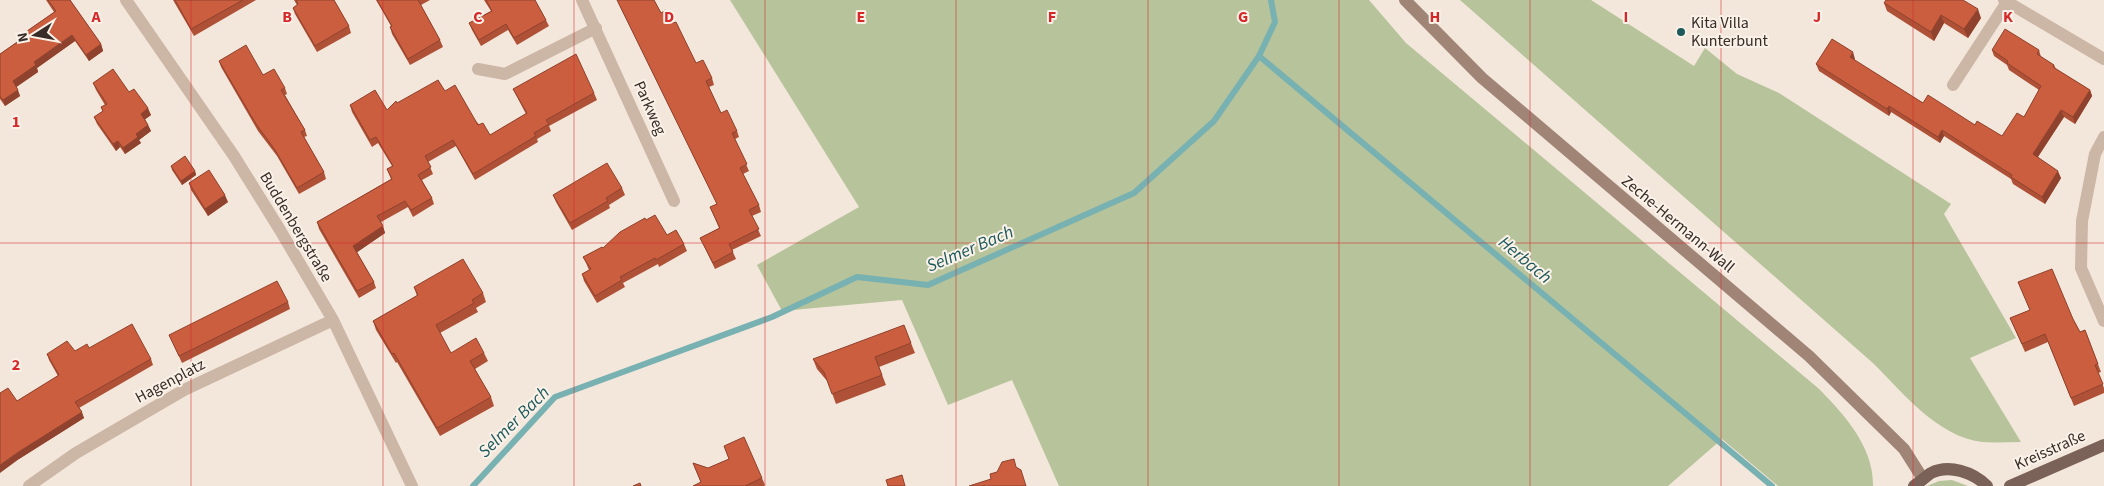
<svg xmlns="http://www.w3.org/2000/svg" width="2104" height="486" font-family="'Source Sans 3',sans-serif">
	<rect width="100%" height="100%" fill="#f3e7db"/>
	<path fill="#b7c39a" d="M730,0H1369L1406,43L1818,388C1844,414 1874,447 1873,486H1778L1722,439L1668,486H1059L1012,380L948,405L902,300L782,311L757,265L859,207Z
		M1460,0H1591L1694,66L1705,48L1737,74L1779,93L1951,204L1944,214L2016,338L1970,358L2021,442C2008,442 1995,443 1982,442C1937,436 1904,394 1874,364Z
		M1952,480L1968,486H1927L1939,481Z"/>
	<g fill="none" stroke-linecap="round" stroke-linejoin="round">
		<path stroke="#78b1b2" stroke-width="6" d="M1259,56L1772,486
			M473,486L555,397L772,317L857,277L928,285L1134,193L1214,121L1259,56L1275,22L1271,0"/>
		<path stroke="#ccb6a6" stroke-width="12" d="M126,0L234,156L280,230L333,320L412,486
			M582,0L674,201
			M2004,0L2104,59
			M478,69L505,74L596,28
			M1953,85L2007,2
			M2104,137L2095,154L2082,221L2081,268L2104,321
			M29,486L76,453L184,390L333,320"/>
		<path stroke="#a08577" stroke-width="12" d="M1405,0L1482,78L1809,356L1904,449L1923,479"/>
		<path stroke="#7a6258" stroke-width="12" d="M1914,486C1920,482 1925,477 1931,473C1949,464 1973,472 1987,486
			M2010,486L2104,445"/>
	</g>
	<path fill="#af5137" d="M46,0H70L101,44L103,51L89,61L75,41L37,68L38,72L16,87L20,96L5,106L0,99V54L18,41L17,38L54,12Z
		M173,0H256L194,36Z
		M294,0H334L349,26L351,33L317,52L295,14L293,8L297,5Z
		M376,0H430L421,5L440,40L443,47L410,65L392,34L390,27L391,26Z
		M484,0H535L546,20L549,26L517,45L508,30L481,46L472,30L469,23L491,11Z
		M617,0H654L661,13L673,23L696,63L712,78L714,85L709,87L721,113L737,131L739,137L735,139L749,171L743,174L759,205L761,212L752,216L761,236L732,250L736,259L715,269L703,244L700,238L719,228L710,207L717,204Z
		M1884,3L1981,18L1968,38L1944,23L1934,41L1887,11Z
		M1992,50H2039L2041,57L2054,65L2056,69L2090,90L2092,96L2075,124L2064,117L2038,157L2061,178L2045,204L2013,184L2011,179L1944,136L1940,143L1891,112L1889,116L1819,71L1816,64L1855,59L1854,60L1923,103L2002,136L2024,117L2039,90L2009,70L2007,65L1994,56Z
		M219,61L263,75L285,88L287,94L285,95L305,130L307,136L304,137L324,172L326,179L299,194L277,156L258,131L221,67Z
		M93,83L129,92L151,115L145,119L151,131L139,140L141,143L125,154L120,147L116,151L97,124L94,117L103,111L101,107L105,105L96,90Z
		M513,89L594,93L597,100L549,126L551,131L537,139L538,142L475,180L456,146L428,162L433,174L422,180L432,198L434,204L413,217L408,207L381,222L385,233L357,252L374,282L376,288L359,298L319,229L317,222L391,179L387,169L392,166L378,143L372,147L352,112L350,105L387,110L397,103L445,91L490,135L526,114L516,95Z
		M171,166L195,171L196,175L182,185L172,170Z
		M189,183L228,202L208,216L191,190Z
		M622,188L625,195L609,205L610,208L572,230L556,202L553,195Z
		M646,220L667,235L684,244L687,251L659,267L658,264L623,283L625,287L597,303L584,281L582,274L589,270L586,263L583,257L603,248Z
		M2018,282L2073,319L2080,332L2085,330L2101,372L2098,373L2104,388V393L2074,406L2048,342L2025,352L2010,318L2030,310Z
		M414,287L483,293L486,302L476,308L478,312L440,333L451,353H484L488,361L475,369L491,397L494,406L440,436L397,362L396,363L376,330L373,321L417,296Z
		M288,302L290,309L182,363L169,335Z
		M911,343L915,353L879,367L886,385L836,404L828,382L817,369L813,359Z
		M89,348L151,359L153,365L79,408L84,418L19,459L17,401L58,376L49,360L47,354L75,351Z
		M724,446L762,478L765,485L764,486H693L701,483L693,463L708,468L729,459Z"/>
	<path fill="#8f422d" d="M1978,9L1981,18L1968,38L1964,29Z
		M1941,15L1944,23L1934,41L1931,32Z
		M72,35L75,41L37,68L38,72L15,88L13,81L34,62Z
		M101,44L103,51L89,61L86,55Z
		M1853,52L1855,59L1852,64L1850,57Z
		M18,90L20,96L5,106L3,100Z
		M2090,90L2092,96L2075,124L2073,117Z
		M1889,106L1891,112L1889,116L1887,109Z
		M148,108L151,115L143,121L141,114Z
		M2061,110L2064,117L2035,161L2033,154Z
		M148,125L151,131L139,140L141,143L125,154L123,148L136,134Z
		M1942,130L1944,136L1940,143L1938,137Z
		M118,141L120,147L116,151L113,144Z
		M195,171L196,175L182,185L181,181Z
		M2058,171L2061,178L2045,204L2042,197Z
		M225,195L228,202L208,216L205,209Z
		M383,226L385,233L356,253L353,246Z
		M82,412L84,418L19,459L0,473V465L17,453Z"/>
	<path fill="#cc5e40" stroke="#8f422d" d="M48,0H70L101,44L86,55L72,35L34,62L36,65L13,81L18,90L3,100L0,96V54L19,41L17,38L56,11Z
		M175,0H243L191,29Z
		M296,0H334L349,26L315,46L293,8L298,4Z
		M377,0H418L440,40L408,59L390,27L392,26Z
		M486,0H535L546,20L514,38L506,24L479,40L469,23L492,11Z
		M617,0H654L661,13L666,10L673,23L676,22L696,63L703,60L712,78L706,81L721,113L727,110L737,131L732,133L747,164L740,168L759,205L749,210L759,229L729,244L733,252L713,263L700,238L720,228L710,207L717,204Z
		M1886,0H1963L1978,9L1964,29L1941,15L1931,32L1884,3Z
		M2005,29L2039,50L2037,54L2054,65L2053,67L2090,90L2073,117L2061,110L2033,154L2058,171L2042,197L2011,177L2012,175L1942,130L1938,137L1889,106L1887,109L1816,64L1832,39L1853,52L1850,57L1923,103L1928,95L1975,125L1977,121L2002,136L2017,113L2024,117L2041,86L2007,63L2008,61L1992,50Z
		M246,45L263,75L274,69L285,88L281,90L305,130L301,132L324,172L297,188L275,150L256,124L219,61Z
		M576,54L594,93L546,120L549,124L534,133L536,136L473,174L453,140L425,156L431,167L418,175L432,198L411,210L405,201L377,216L383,226L353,246L374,282L357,291L317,222L392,179L387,169L393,166L376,137L370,140L350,105L375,90L387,110L396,101L397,103L438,80L445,91L455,85L478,125L483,123L490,135L527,113L513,89Z
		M113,69L129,92L134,89L148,108L141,114L148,125L136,134L138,137L123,148L118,141L113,144L94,117L103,111L101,107L107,104L93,83Z
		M185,156L195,171L181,181L171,166Z
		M607,163L622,188L606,198L608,201L570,223L553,195Z
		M209,170L225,195L205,209L189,183Z
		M655,215L667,235L676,230L684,244L656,260L655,258L620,277L622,280L595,296L582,274L591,269L583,257L602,247L603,248L620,232L645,218L646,220Z
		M463,259L483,293L472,300L474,303L436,325L451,353L476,338L484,353L470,361L491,397L437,428L394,353L392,354L373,321L418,295L414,287Z
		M2052,269L2073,319L2080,332L2085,330L2098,364L2095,365L2103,384L2071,398L2045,334L2022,344L2010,318L2030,310L2018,282Z
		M277,281L288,302L179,356L169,335Z
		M132,324L151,359L75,402L82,412L17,453L0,465V393L8,388L17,401L59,375L47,354L67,341L75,351L87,344L89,348Z
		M904,325L911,343L875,357L882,375L832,394L824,372L813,359Z
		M744,437L762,478L745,486H693L701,482L693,463L708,468L729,459L724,446Z
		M1014,459L1016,467L1021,470L1026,486H969L991,479L990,474L997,472L1002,462Z
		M902,475L905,486H888L886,480Z
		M640,483L641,486H633Z"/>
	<path fill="none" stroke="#d62828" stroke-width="1" stroke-opacity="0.55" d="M191,0V486M383,0V486M574,0V486M765,0V486M956,0V486M1148,0V486M1339,0V486M1530,0V486M1721,0V486M1913,0V486M0,243H2104"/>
	<circle fill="#1b595b" stroke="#faf1e8" stroke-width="2" cx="1681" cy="32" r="5"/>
	<g text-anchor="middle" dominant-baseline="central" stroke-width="4" stroke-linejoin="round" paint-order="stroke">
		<g font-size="16" fill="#382c27" stroke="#faf1e8" text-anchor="start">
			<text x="1691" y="23">Kita Villa<tspan x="1691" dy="18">Kunterbunt</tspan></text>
		</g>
		<g font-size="16" fill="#382c27" stroke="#faf1e8">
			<text transform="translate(650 108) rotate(66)">Parkweg</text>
			<text transform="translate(1678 224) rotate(40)">Zeche-Hermann-Wall</text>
			<text transform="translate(296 227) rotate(59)">Buddenbergstraße</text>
			<text transform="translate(170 381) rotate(-28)">Hagenplatz</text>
			<text transform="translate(2050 450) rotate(-24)">Kreisstraße</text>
		</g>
		<g font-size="18" font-style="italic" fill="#1b595b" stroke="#faf1e8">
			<text transform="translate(970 249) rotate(-23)">Selmer Bach</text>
			<text transform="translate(1525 260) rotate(40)">Herbach</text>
			<text transform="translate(514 422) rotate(-45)">Selmer Bach</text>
		</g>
	</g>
	<g font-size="16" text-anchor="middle" font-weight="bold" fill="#d62828" stroke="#faf1e8" stroke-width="4" stroke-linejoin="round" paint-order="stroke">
		<text x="96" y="22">A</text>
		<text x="287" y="22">B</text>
		<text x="478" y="22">C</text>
		<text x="669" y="22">D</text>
		<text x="861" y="22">E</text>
		<text x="1052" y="22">F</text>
		<text x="1243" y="22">G</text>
		<text x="1435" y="22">H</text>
		<text x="1626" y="22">I</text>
		<text x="1817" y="22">J</text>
		<text x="2008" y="22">K</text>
		<text x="16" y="127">1</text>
		<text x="16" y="370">2</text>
	</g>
	<g transform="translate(35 35) rotate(259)" stroke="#faf1e8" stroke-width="4" paint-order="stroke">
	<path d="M0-4L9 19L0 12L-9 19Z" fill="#382c27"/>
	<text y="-8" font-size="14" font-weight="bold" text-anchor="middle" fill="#382c27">N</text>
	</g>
</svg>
